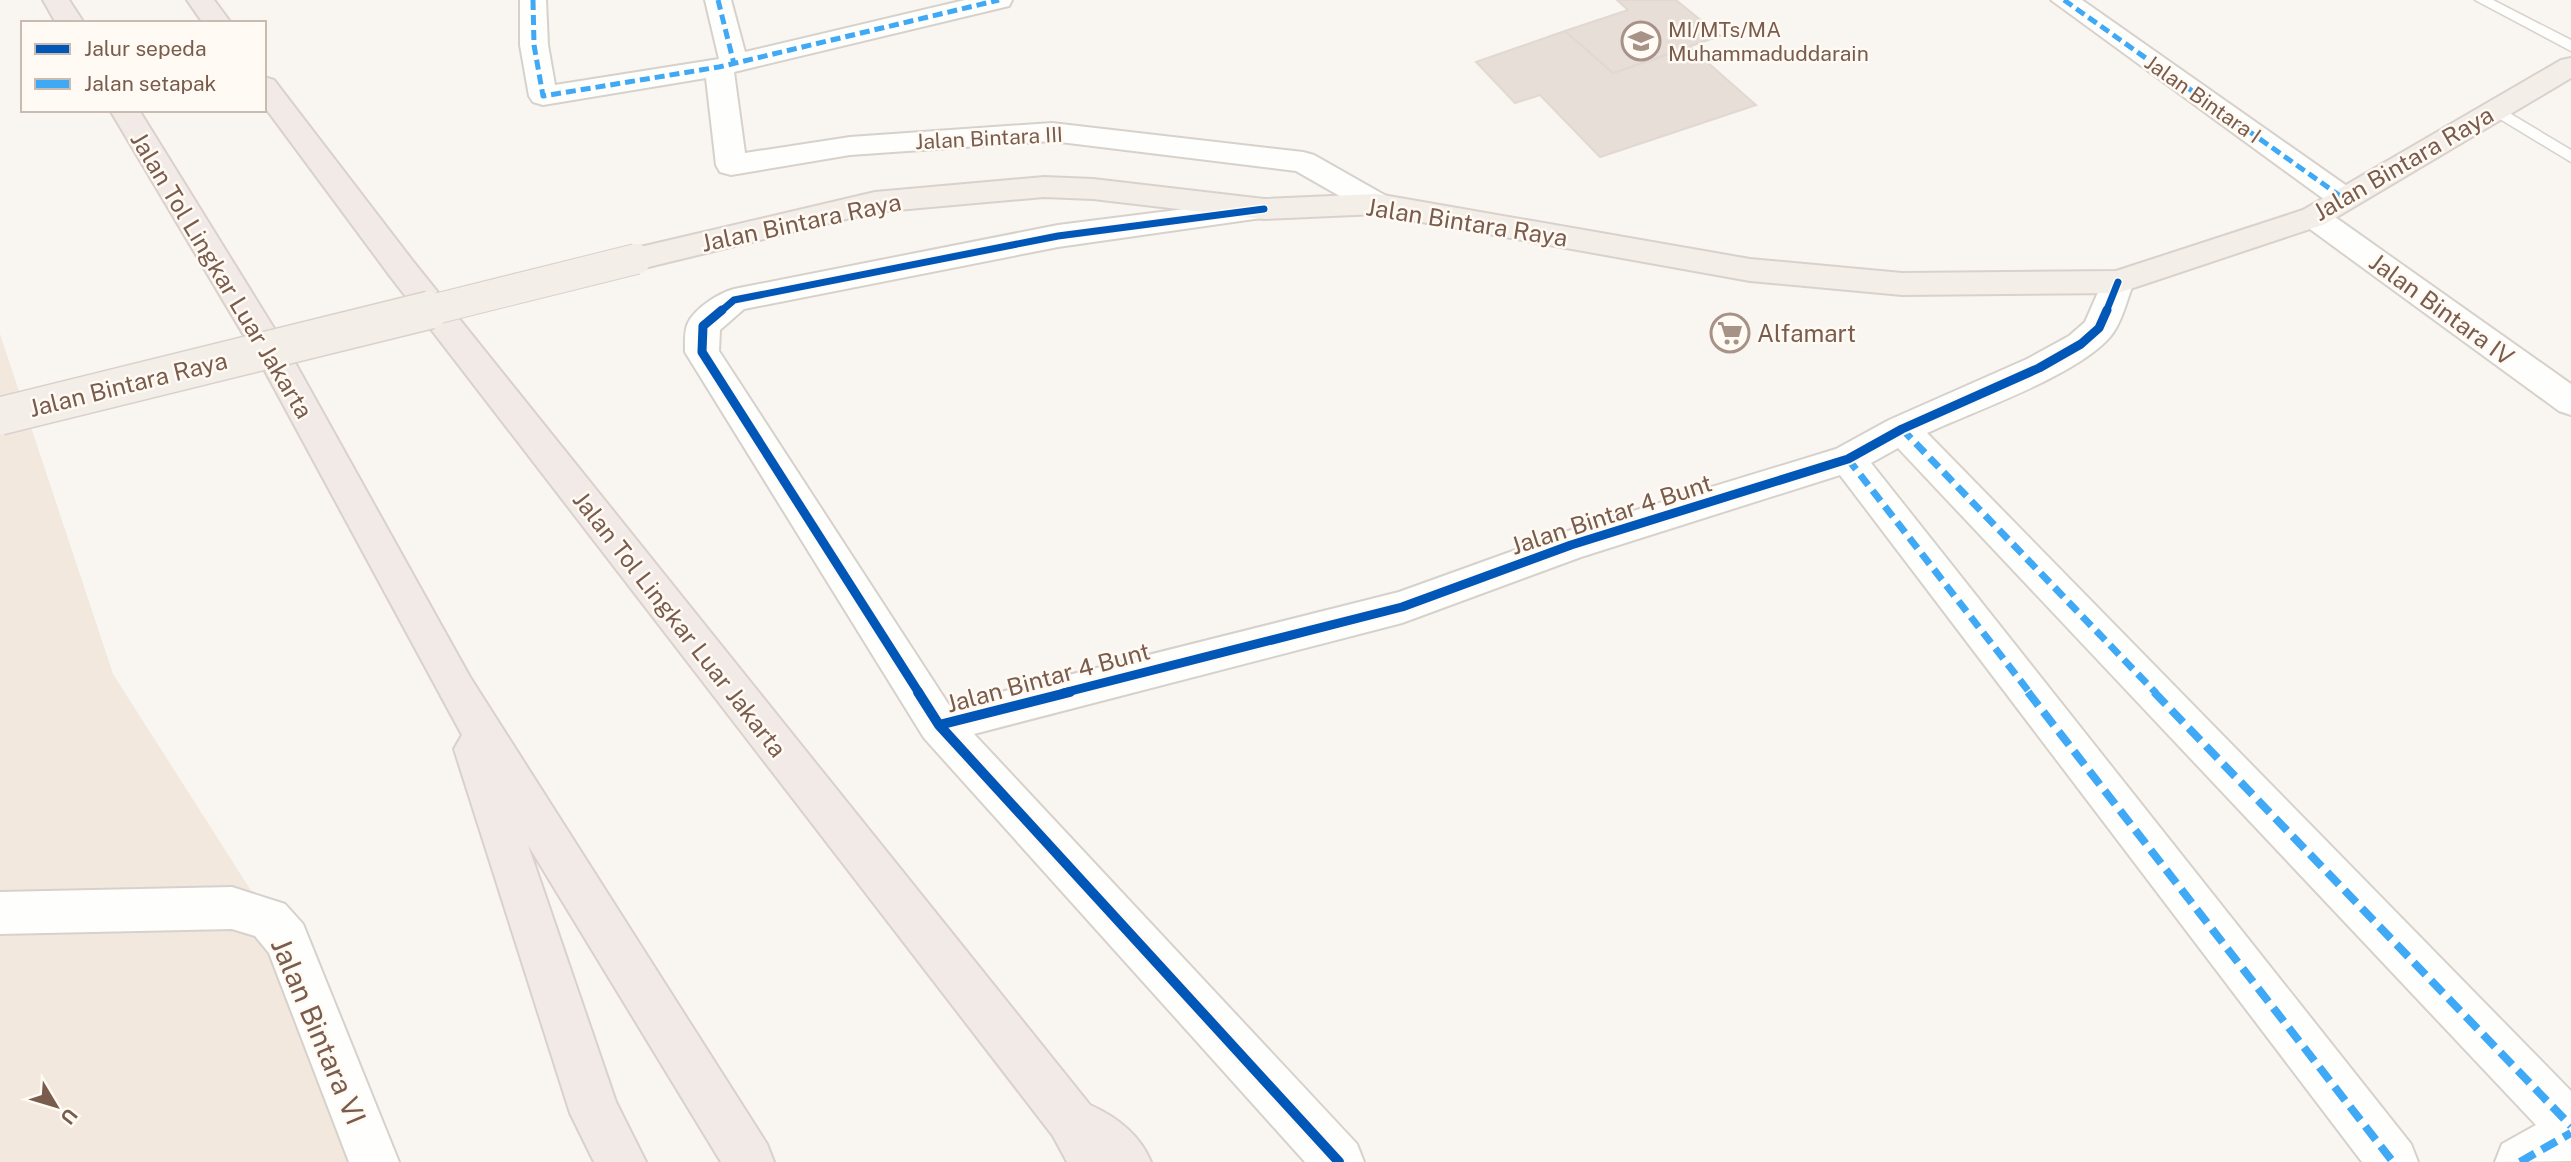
<svg xmlns="http://www.w3.org/2000/svg" width="2571" height="1162" font-family="'Public Sans',sans-serif">
	<rect width="100%" height="100%" fill="#f9f5f0"/>
	<path fill="#f2e8de" d="M0,334L113,674L269,919L364,1162H0Z"/>
	<path fill="#e6ded7" stroke="#e2d8d2" stroke-width="2" d="M1617,0H1676L1720,36L1613,73L1565,31L1628,10Z
		M1565,31L1613,73L1690,47L1756,105L1600,157L1540,95L1515,103L1476,62Z"/>
	<g fill="none" stroke-linecap="round" stroke-linejoin="round">
		<defs>
			<path id="service" d="M2475,0H2493L2571,40V51Z
				M2496,105L2571,150V162L2490,113L2488,110Z"/>
			<path id="minor" d="M520,0H546L548,45L555,85L719,59L705,0H731L745,52L965,0H1012L1009,6L734,72L745,153L850,137L1052,123L1303,152L1314,155L1388,197L1393,204L1388,211L1377,214L1366,211L1296,171L1052,141L850,155L731,175L720,172L716,165L706,78L543,105L533,102L529,96L520,45Z
				M2051,0H2082L2354,191L2358,198L2354,205L2343,208L2332,205Z
				M1264,199L1275,202L1280,209L1275,216L1058,247L744,309L720,330L719,351L949,705L1399,592L1571,530L1836,449L1889,420L2027,359L2069,336L2085,322L2106,274L2118,271L2130,274L2134,282C2127,299 2122,323 2110,337C2076,376 1976,410 1927,433L2571,1091V1161L2495,1162L2502,1144L2536,1125L1898,448L1871,463L2411,1144L2418,1162H2362L1840,475L1581,557L1402,623L974,734L1357,1144L1364,1162H1305L924,738L685,352C685,343 684,331 688,323C695,308 719,293 734,289L1058,225Z
				M2314,207L2325,210L2571,384V415L2559,411L2303,224L2298,217L2303,210Z
				M232,887L285,904L303,924L399,1162H349L269,953L255,936L232,929L0,934V892Z"/>
			<path id="primary" d="M2571,58V78L2325,224L2118,293L1902,295L1750,281L1377,214L1264,219L1093,199L1044,197L875,212L636,270L625,267L620,259L625,251L636,248L875,192L1044,177L1093,179L1264,199L1377,194L1750,259L1902,273L2116,271L2303,210L2561,60Z"/>
			<path id="motorway" d="M43,0H69L84,23H56Z
				M187,0H214L231,23H203Z
				M264,77L274,80L412,260L1090,1105C1117,1117 1140,1135 1151,1162H1067L1053,1136L390,276L264,106Z
				M110,110H139L293,359L470,677L767,1144L774,1162H721L528,845L616,1102L646,1162H594L570,1113L454,749L462,735L265,371Z"/>
		</defs>
		<use href="#service" stroke="#d7d1cb" stroke-width="3"/>
		<use href="#minor" stroke="#d7d1cb" stroke-width="4"/>
		<use href="#primary" stroke="#dad1cc" stroke-width="4"/>
		<use href="#motorway" stroke="#dad1cc" stroke-width="4"/>
		<use href="#service" fill="#fefefd" fill-rule="evenodd"/>
		<use href="#minor" fill="#fefefd" fill-rule="evenodd"/>
		<use href="#primary" fill="#f3eee8" fill-rule="evenodd"/>
		<use href="#motorway" fill="#f2eae7" fill-rule="evenodd"/>
		<defs>
			<path id="primary-bridge-far1" d="M423,312L636,259"/>
			<path id="primary-bridge" d="M0,416L430,310"/>
		</defs>
		<use href="#primary-bridge-far1" stroke="#dad1cc" stroke-width="32" stroke-linecap="butt"/>
		<use href="#primary-bridge" stroke="#dad1cc" stroke-width="40" stroke-linecap="butt"/>
		<use href="#primary-bridge-far1" stroke="#f3eee8" stroke-width="30"/>
		<use href="#primary-bridge" stroke="#f3eee8" stroke-width="37"/>
		<path stroke="#3fa9f5" stroke-width="5" stroke-dasharray="10 5" stroke-linecap="butt" d="M533,0L534,45L543,96L719,67L999,0
			M718,0L734,64
			M2064,0L2343,198"/>
		<path stroke="#3fa9f5" stroke-width="7" stroke-dasharray="13 7" stroke-linecap="butt" d="M1902,429L2156,693
			M1848,459L2030,693"/>
		<path stroke="#3fa9f5" stroke-width="8" stroke-dasharray="17 8" stroke-linecap="butt" d="M2028,692L2393,1162
			M2154,692L2571,1126
			M2520,1162L2571,1133"/>
		<defs>
			<path id="cycleway-far2" d="M720,312L734,300L1058,236L1264,209
				M2106,312L2118,282"/>
			<path id="cycleway-far1" d="M722,310L703,326L702,352L919,693
				M1063,693L1402,607L1571,545L1848,459L1902,429L2039,368L2081,344L2099,328L2107,310"/>
			<path id="cycleway" d="M918,692L939,725L1339,1162
				M939,725L1070,692"/>
		</defs>
		<use href="#cycleway-far2" stroke="#fffaf3" stroke-width="10"/>
		<use href="#cycleway-far1" stroke="#fffaf3" stroke-width="13"/>
		<use href="#cycleway" stroke="#fffaf3" stroke-width="15"/>
		<use href="#cycleway-far2" stroke="#0057b8" stroke-width="7"/>
		<use href="#cycleway-far1" stroke="#0057b8" stroke-width="9"/>
		<use href="#cycleway" stroke="#0057b8" stroke-width="10"/>
	</g>
	<defs>
		<symbol id="school-ring" viewBox="-11 -11 22 22"><circle r="9.5" fill="#fffaf3" stroke="#a69286" stroke-width="1.5"/><path d="M0-5L7-2L0 1L-7-2ZM-4 1L0 2.5L4 1V4Q0 6-4 4Z" fill="#a69286"/></symbol>
		<symbol id="supermarket-ring" viewBox="-11 -11 22 22"><circle r="9.5" fill="#fffaf3" stroke="#a69286" stroke-width="1.5"/><path d="M-6-5.5h2.5l.6 2H6L4.5 2H-2.5L-4.4-4H-6ZM-1.5 3.2a1.3 1.3 0 1 0 .1 0ZM3 3.2a1.3 1.3 0 1 0 .1 0Z" fill="#a69286"/></symbol>
	</defs>
	<g fill-rule="evenodd">
		<use href="#school-ring" x="1619" y="19" width="44" height="44"/>
		<use href="#supermarket-ring" x="1708" y="311" width="44" height="44"/>
	</g>
	<g text-anchor="middle" dominant-baseline="central" stroke-width="5" stroke-linejoin="round" paint-order="stroke">
		<g font-size="21" fill="#7a5c4d" stroke="#fffaf3" text-anchor="start">
			<text x="1668" y="29">MI/MTs/MA<tspan x="1668" dy="24">Muhammaduddarain</tspan></text>
		</g>
		<g font-size="21" fill="#7a5c4d" stroke="#fffaf3">
			<text transform="translate(2203 99) rotate(35)">Jalan Bintara I</text>
			<text transform="translate(989 138) rotate(-3)">Jalan Bintara III</text>
		</g>
		<g font-size="24" fill="#7a5c4d" stroke="#fffaf3">
			<text transform="translate(2403 163) rotate(-30)">Jalan Bintara Raya</text>
			<text transform="translate(801 222) rotate(-12)">Jalan Bintara Raya</text>
			<text transform="translate(1467 222) rotate(9)">Jalan Bintara Raya</text>
			<text transform="translate(222 275) rotate(59)">Jalan Tol Lingkar Luar Jakarta</text>
			<text transform="translate(2442 309) rotate(36)">Jalan Bintara IV</text>
			<text transform="translate(128 384) rotate(-14)">Jalan Bintara Raya</text>
			<text transform="translate(1611 514) rotate(-18)">Jalan Bintar 4 Bunt</text>
			<text transform="translate(680 624) rotate(52)">Jalan Tol Lingkar Luar Jakarta</text>
			<text transform="translate(1048 677) rotate(-15)">Jalan Bintar 4 Bunt</text>
		</g>
		<g font-size="24" fill="#7a5c4d" stroke="#fffaf3" text-anchor="start">
			<text x="1757" y="333">Alfamart</text>
		</g>
		<g font-size="28" fill="#7a5c4d" stroke="#fffaf3">
			<text transform="translate(319 1031) rotate(67)">Jalan Bintara VI</text>
		</g>
	</g>
	<rect x="21" y="21" width="245" height="91" fill="#fffaf3" stroke="#cabbb1" stroke-width="2"/>
	<rect x="35" y="44" width="35" height="10" fill="#0057b8" stroke="#cabbb1" stroke-width="2"/>
	<text x="84" y="56" font-size="21" fill="#7a5c4d">Jalur sepeda</text>
	<rect x="35" y="79" width="35" height="10" fill="#3fa9f5" stroke="#cabbb1" stroke-width="2"/>
	<text x="84" y="91" font-size="21" fill="#7a5c4d">Jalan setapak</text>
	<g transform="translate(56 1106) rotate(128)" stroke="#fffaf3" stroke-width="5" paint-order="stroke">
	<path d="M0-5L12 26L0 18L-12 26Z" fill="#7a5c4d"/>
	<text y="-10" font-size="19" font-weight="bold" text-anchor="middle" fill="#7a5c4d">U</text>
	</g>
</svg>
